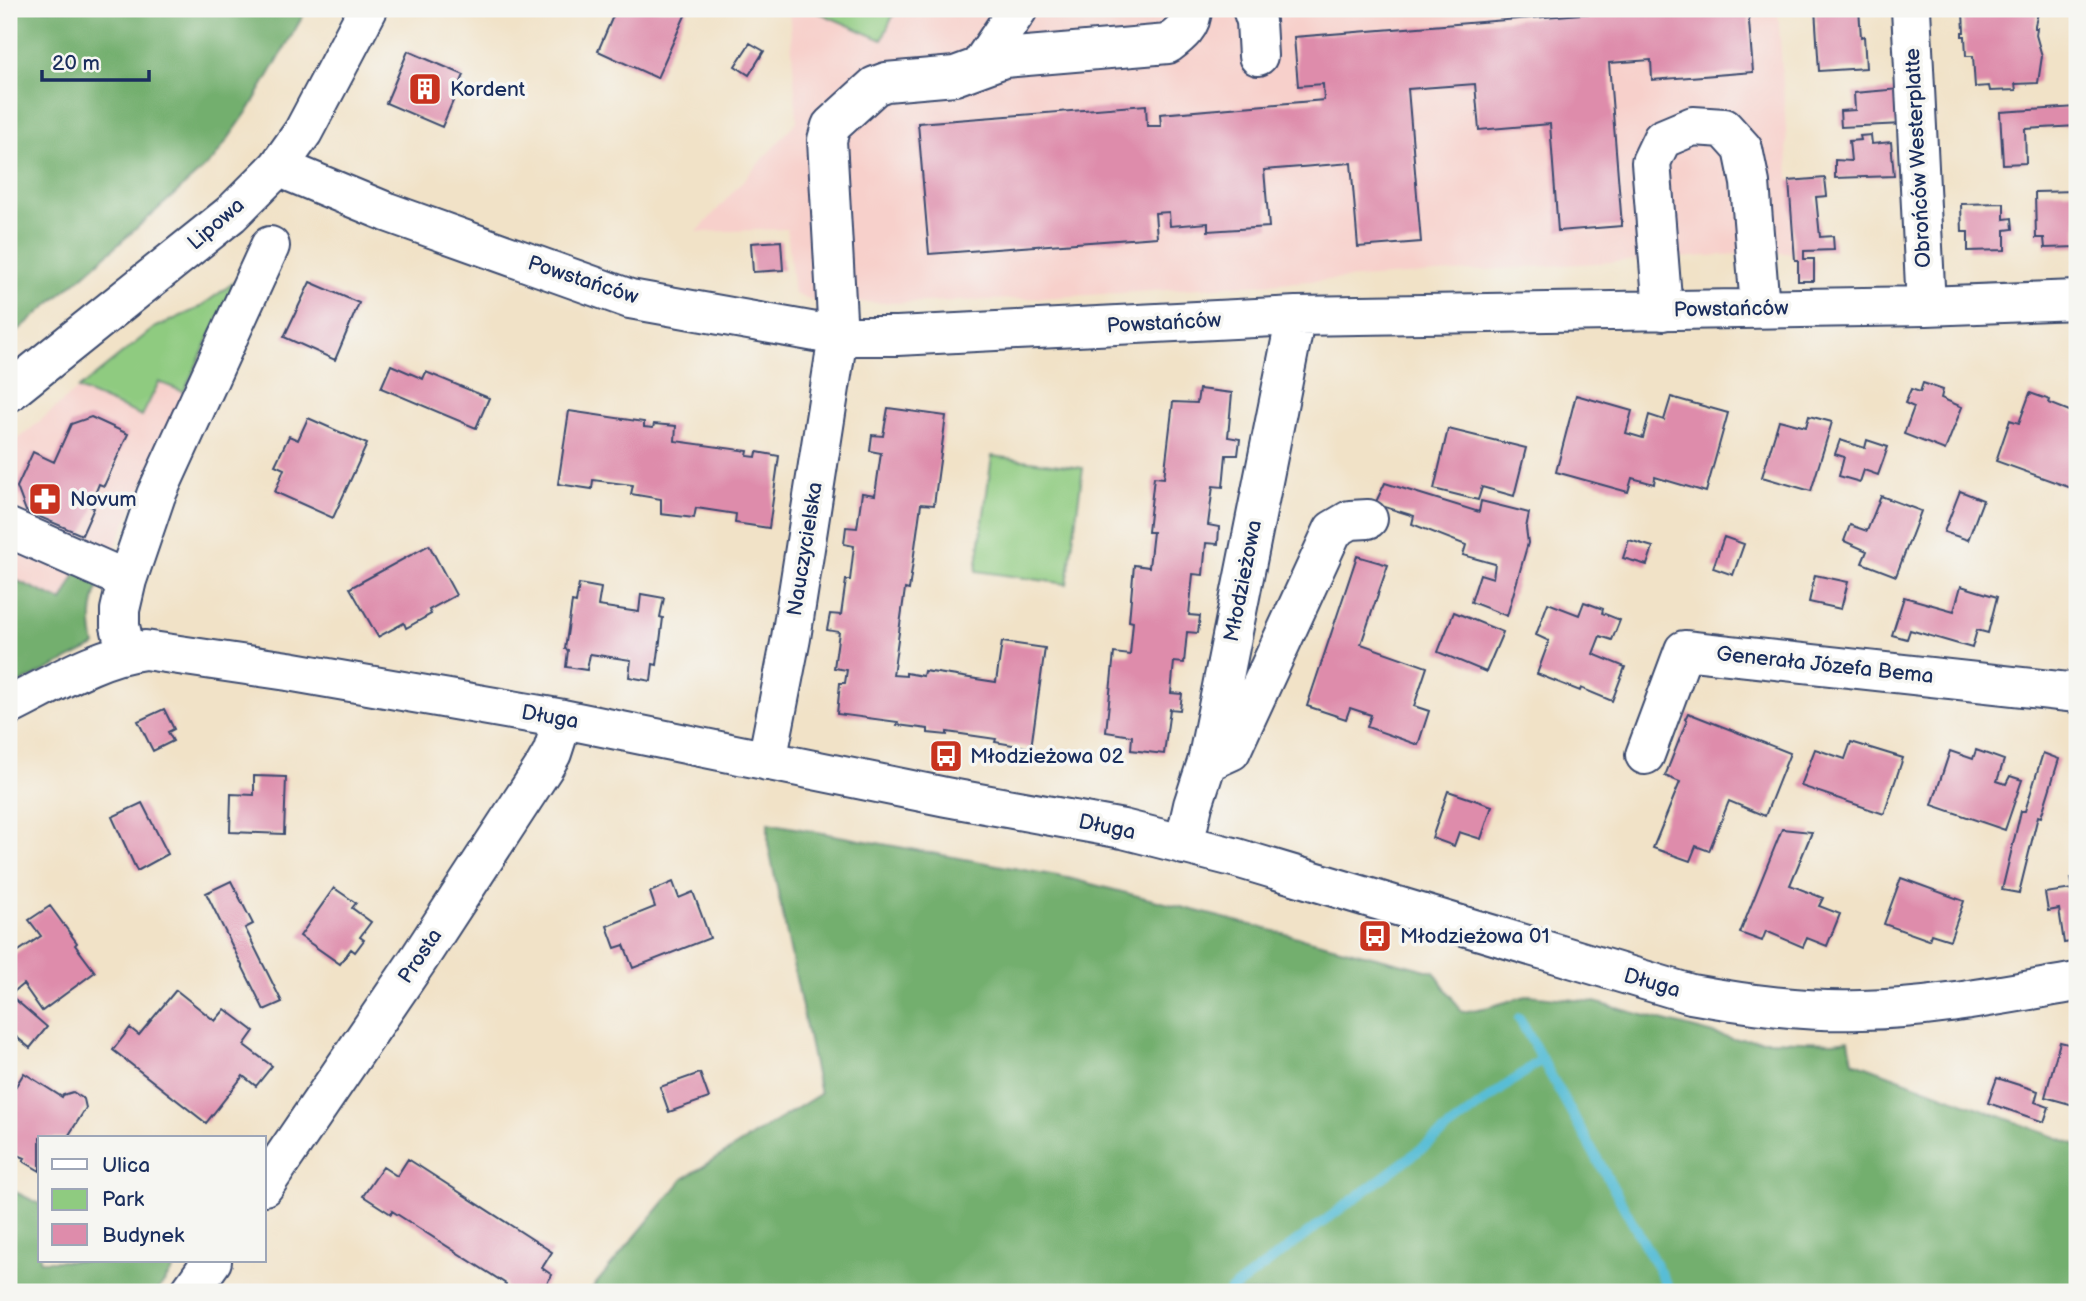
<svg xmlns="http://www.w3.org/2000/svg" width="2086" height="1301" font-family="'Balsamiq Sans',sans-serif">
	<rect width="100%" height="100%" fill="#f6f6f2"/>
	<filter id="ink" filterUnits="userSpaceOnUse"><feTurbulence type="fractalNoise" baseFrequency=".0143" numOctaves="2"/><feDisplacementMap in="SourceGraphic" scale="14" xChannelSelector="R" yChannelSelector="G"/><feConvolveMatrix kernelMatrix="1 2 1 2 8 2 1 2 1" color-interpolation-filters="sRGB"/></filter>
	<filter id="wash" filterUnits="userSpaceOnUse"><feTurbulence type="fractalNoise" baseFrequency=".00686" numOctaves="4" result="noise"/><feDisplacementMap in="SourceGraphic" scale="28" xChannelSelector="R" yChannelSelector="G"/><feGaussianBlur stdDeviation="1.57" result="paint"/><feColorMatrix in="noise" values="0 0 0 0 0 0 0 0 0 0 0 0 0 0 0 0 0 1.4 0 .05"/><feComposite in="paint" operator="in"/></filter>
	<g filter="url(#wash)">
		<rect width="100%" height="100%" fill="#f1e2c7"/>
		<path fill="#f7d0cb" d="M789,9H1778L1794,253H1755L1024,299L893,303L816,301L794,294L787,229L697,232L797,121Z
			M159,382L184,392L99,583L62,601L9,577V447L79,388L141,416Z"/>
		<path fill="#8fcb80" stroke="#557d6f" stroke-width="2" d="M811,9H896L882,40Z
			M236,281L184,392L159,382L142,416L78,389L154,328L197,309Z
			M992,456L1083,468L1067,584L976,571Z"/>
		<path fill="#73af6e" stroke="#476f66" stroke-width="2" d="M9,9H307L250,108L213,160L85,274L9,338Z
			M77,572L99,583C91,607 90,622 95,646L9,689V577L62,601Z
			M768,823L1068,878L1434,972L1462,1012L1489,1007L1529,995L1594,1002L1733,1039L1833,1042L1849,1040L1853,1061L2077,1145V1292H589L683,1179L820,1094L768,844Z
			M9,1189L40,1204V1261H179L157,1292H9Z"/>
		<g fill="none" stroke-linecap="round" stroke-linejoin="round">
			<path stroke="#58bdd6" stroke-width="10" d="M1519,1018L1671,1292
				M1229,1292L1542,1059"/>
		</g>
		<g id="blocks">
			<path fill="#de8cab" d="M616,9H688L657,78L598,51Z
				M1644,9H1748L1753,72L1652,80L1651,60L1609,63L1622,226L1558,231L1550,124L1479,130L1475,84L1408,89L1421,242L1358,247L1351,163L1264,170L1269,227L1208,231V223L1170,226L1169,212L1155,213L1157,237L929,254L918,123L1146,105L1147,126H1161L1160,114L1324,100L1323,84L1298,86L1294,37Z
				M1815,9H1859L1861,37L1864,36L1866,68L1819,71Z
				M1971,9H2039L2035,25V28H2037L2036,35L2042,56L2038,83L2015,84L2016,90L1990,91L1989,86L1975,87L1973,56H1966L1965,36H1962V32H1964L1963,12L1971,11Z
				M750,43L764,51L749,75L735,66Z
				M408,51L464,75L442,127L386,103Z
				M1900,89L1903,124L1841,127L1840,111L1855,110L1854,93Z
				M2077,107V126L2025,129L2026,163L2003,164L2000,112Z
				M1871,135L1872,144L1891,142L1894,176L1835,178V160L1851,161L1849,141L1861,140L1860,136Z
				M1825,178L1827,196L1816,197L1820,237L1833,236L1834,250L1804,251V259H1814V281H1798V260H1795L1789,181Z
				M2077,191V247L2045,248L2044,238H2036L2035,192Z
				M2004,203V219L2012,218L2013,229L2005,230V250L1968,251V232H1962L1961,204Z
				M781,241L783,270L753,272L751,243Z
				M310,282L359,303L335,360L284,337Z
				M391,365L423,379L426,372L489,398L476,428L381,388Z
				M1923,383L1943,390L1941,398L1962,407L1945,450L1904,434L1914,407L1905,403L1911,389L1920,392Z
				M1199,389L1232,393L1228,437L1240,439L1238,455H1226L1223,487L1213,486L1208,525L1219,527L1218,544L1206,543L1203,575L1193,574L1189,615L1200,616L1198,633L1187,632L1184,663L1174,662L1171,693L1182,694L1180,710L1170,709L1164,754L1131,750L1132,736L1106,732L1114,653L1130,655L1133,622L1129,621L1134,565L1149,567L1153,532H1148L1154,477L1164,478L1173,402L1197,403Z
				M2030,393L2050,400L2049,403L2077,414V490L1996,461L2010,420L2019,423Z
				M1576,395L1632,411L1626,433L1643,438L1649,415L1664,420L1671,397L1728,413L1706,492L1655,477L1654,484L1632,478L1628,492L1556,472Z
				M888,408L946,416L934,505L921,504L909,590L905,589L893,675L906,676V673L923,676L924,671L996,682L1002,642L1045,648L1031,748L995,742L996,739L947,732V735L928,733V729L897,725L898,722L837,714L840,683H845L847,670L834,668L839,632L827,630L830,614L841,615L846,580H850L854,546L844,544L846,527L857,528L862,493L875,495L881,453L870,451L872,435L883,436Z
				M569,411L644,422V427L653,428L654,424L676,426L675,441L748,451L747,456L756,457L757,452L779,456L769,528L735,523L736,514L696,508L694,518L661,514V499L631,494L633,485L593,480L592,489L558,484Z
				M1809,416L1832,422L1811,491L1762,477L1779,420L1806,427Z
				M91,417L128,434L104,486L99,484L90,506L94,508L82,535L26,511L17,487L33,452L54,462L71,424Z
				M308,418L367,444L333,518L275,492L284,469L275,465L289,436L298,440Z
				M1448,429L1526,448L1514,496L1482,487L1478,500L1434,489Z
				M1840,440L1865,448L1867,440L1888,447L1878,475L1864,470L1860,482L1839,476L1844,457L1835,454Z
				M1385,483L1479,512L1481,501L1529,513L1526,528L1528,543L1507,616L1471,602L1480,574L1493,578L1495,564L1463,555L1466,545L1412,524L1414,516L1375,504Z
				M1960,491L1983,500L1968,540L1944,532Z
				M1881,496L1921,511L1896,576L1862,563L1867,551L1844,541L1850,525L1867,531Z
				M1724,537L1744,544L1733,575L1713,568Z
				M1629,540L1653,547L1647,565L1623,558Z
				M429,545L456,595L429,610L431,614L406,628L404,623L378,637L350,588Z
				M1357,556L1388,565L1361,644L1427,667L1414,706L1429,711L1418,745L1367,727L1371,715L1350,708L1346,719L1307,706Z
				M1815,575L1848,582L1841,609L1809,602Z
				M579,584L601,588L598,606L639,612L641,594L664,598L660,617L663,618L657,665L653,664L651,681L629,677L631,660L590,654L587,670L566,667L568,650L565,649L572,602L576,603Z
				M1961,586L1997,597L1988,633L1977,630L1972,648L1910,630L1907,639L1892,635L1904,597L1954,611Z
				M1584,602L1603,609L1602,613L1620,620L1612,640L1600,636L1593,654L1625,667L1612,701L1581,688L1580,691L1537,674L1549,641L1536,635L1548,603L1579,615Z
				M1454,612L1503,632L1486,672L1438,652Z
				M164,709L174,729L168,732L173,741L153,751L138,721Z
				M1688,713L1790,753L1765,816L1729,801L1709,851L1696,846L1690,861L1653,848L1680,782L1665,776L1687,720L1685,719Z
				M1851,742L1903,758L1884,814L1801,786L1815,749L1845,759Z
				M1976,750L2004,760L1997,781L2006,784L2010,776L2022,780L2005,830L1932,805L1950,751L1973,759Z
				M2043,753L2059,759L2041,817L2038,816L2019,893L2002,890L2021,811H2025Z
				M254,776L286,777L284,834L230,832L231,794L254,795Z
				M1448,791L1492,806L1481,839L1459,832L1454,846L1432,838Z
				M142,803L168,854L137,871L112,817Z
				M1782,829L1812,832L1790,885L1823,898L1819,906L1840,914L1827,946L1807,938L1803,947L1766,931L1762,941L1740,933Z
				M2077,877V941L2064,943L2059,909L2048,911L2045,893L2073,889L2071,878Z
				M1901,878L1964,901L1950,940L1931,934L1929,940L1884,924Z
				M231,881L253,924L245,928L282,1002L264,1010L206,893Z
				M673,882L679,898L693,892L710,938L633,968L624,945L615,948L607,926L655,907L650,892Z
				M334,888L356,903L352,908L371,922L360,937L364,940L355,952L351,949L340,964L300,936Z
				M50,906L77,943L75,945L95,972L42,1011L23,984L10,995L47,1027L30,1048L9,1031V953L11,956L41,936L29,920Z
				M176,990L215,1021L225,1009L254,1031L244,1045L272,1066L256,1086L243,1076L206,1123L113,1050L130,1028L139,1035Z
				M2060,1042L2077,1046V1106L2045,1097Z
				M24,1073L62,1097L63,1095L73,1092L84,1099L86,1108L67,1138H40V1171L23,1161L25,1158L18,1155L9,1169V1097Z
				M700,1073L709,1098L669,1112L660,1087Z
				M1997,1078L2038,1091L2035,1102L2049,1107L2044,1122L1988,1103Z
				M408,1159L552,1252L542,1268L552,1275L541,1292H513L505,1287L506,1284L392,1211L391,1214L363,1196L383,1167L397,1176Z"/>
		</g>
	</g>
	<g filter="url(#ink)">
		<use href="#blocks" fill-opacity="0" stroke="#3b4a6e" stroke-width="2"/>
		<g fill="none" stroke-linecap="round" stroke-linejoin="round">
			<defs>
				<path id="minor" d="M1252,9L1256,21L1258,56
					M1911,9L1926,306
					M979,67L1018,9
					M278,167L387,212L630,299L838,336H897L1296,316L1926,306L2077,300
					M1663,311L1651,162L1662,139L1693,126L1724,128L1743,149L1750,183L1760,308
					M9,392L231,214L278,167L303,132L368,9
					M9,528L127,580
					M126,652L120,626V610L127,580L156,495L270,246
					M9,706C52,685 96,656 145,650L288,671L563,719L946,797L1123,829L1237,858L1691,994C1747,1004 1804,1012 1861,1010C1933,1009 2006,994 2077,982
					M1645,755L1684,650L2077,693
					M767,761L791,638L838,336L827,140L831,126L875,86L886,82L955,76L1004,58L1168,44C1180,35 1192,26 1192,9
					M1207,762L1231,751L1333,530L1350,520L1368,519
					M1184,845L1193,805L1207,762L1296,316
					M264,1186L420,957L544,767L552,753L563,719
					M190,1292L212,1261"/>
			</defs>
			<use href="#minor" stroke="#3b4a6e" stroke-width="42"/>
			<use href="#minor" stroke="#fff" stroke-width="38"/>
		</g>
	</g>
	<defs>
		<symbol id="building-square" viewBox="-11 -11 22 22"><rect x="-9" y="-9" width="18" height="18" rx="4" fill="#c8321e" stroke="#f6f6f2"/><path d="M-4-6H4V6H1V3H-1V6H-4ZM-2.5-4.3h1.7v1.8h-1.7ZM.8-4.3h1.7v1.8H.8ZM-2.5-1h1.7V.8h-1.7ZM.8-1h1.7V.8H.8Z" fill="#fff"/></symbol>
		<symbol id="pharmacy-square" viewBox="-11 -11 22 22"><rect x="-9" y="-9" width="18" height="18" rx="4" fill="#c8321e" stroke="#f6f6f2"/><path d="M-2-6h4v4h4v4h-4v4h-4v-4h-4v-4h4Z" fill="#fff"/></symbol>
		<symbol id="bus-square" viewBox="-11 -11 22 22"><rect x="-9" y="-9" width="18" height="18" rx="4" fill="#c8321e" stroke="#f6f6f2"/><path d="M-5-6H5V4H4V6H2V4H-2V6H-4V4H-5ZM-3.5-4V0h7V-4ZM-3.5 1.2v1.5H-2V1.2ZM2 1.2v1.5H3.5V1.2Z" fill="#fff"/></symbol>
	</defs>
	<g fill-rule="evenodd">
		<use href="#building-square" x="406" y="70" width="38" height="38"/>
		<use href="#pharmacy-square" x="26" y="480" width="38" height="38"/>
		<use href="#bus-square" x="927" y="737" width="38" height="38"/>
		<use href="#bus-square" x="1356" y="917" width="38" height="38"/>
	</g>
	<g text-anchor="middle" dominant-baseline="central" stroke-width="7" stroke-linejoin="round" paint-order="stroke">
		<g font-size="21" fill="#1b2f5e" stroke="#f6f6f2" text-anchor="start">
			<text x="450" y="89">Kordent</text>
			<text x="70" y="499">Novum</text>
			<text x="970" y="756">Młodzieżowa 02</text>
			<text x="1400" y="936">Młodzieżowa 01</text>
		</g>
		<g font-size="21" fill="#1b2f5e" stroke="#f6f6f2">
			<text transform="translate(1918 158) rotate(-93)">Obrońców Westerplatte</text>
			<text transform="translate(216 224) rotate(-41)">Lipowa</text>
			<text transform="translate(583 280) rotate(18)">Powstańców</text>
			<text transform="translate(1731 309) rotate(-1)">Powstańców</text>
			<text transform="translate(1164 323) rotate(-3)">Powstańców</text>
			<text transform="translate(805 549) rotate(-81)">Nauczycielska</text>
			<text transform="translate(1243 581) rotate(-79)">Młodzieżowa</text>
			<text transform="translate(1825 665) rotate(6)">Generała Józefa Bema</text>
			<text transform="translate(550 717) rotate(10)">Długa</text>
			<text transform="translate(1107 827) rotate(12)">Długa</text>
			<text transform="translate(420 956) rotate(-56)">Prosta</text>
			<text transform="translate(1652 983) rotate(16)">Długa</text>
		</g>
	</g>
	<rect width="2086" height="1301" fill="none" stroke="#f6f6f2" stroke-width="35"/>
	<rect x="38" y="1136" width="228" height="126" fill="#f6f6f2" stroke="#9ea6b7" stroke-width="2"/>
	<rect x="52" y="1159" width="35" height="10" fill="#ffffff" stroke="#9ea6b7" stroke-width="2"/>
	<text x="102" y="1172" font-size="21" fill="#1b2f5e">Ulica</text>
	<rect x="52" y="1189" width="35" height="21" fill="#8fcb80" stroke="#9ea6b7" stroke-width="2"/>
	<text x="102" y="1206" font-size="21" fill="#1b2f5e">Park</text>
	<rect x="52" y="1224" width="35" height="21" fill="#de8cab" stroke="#9ea6b7" stroke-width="2"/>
	<text x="102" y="1242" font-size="21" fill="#1b2f5e">Budynek</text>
	<path d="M42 70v10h107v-10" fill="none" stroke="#1b2f5e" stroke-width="3.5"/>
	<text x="52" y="70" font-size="21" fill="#1b2f5e" stroke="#f6f6f2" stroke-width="5" paint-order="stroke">20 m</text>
</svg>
